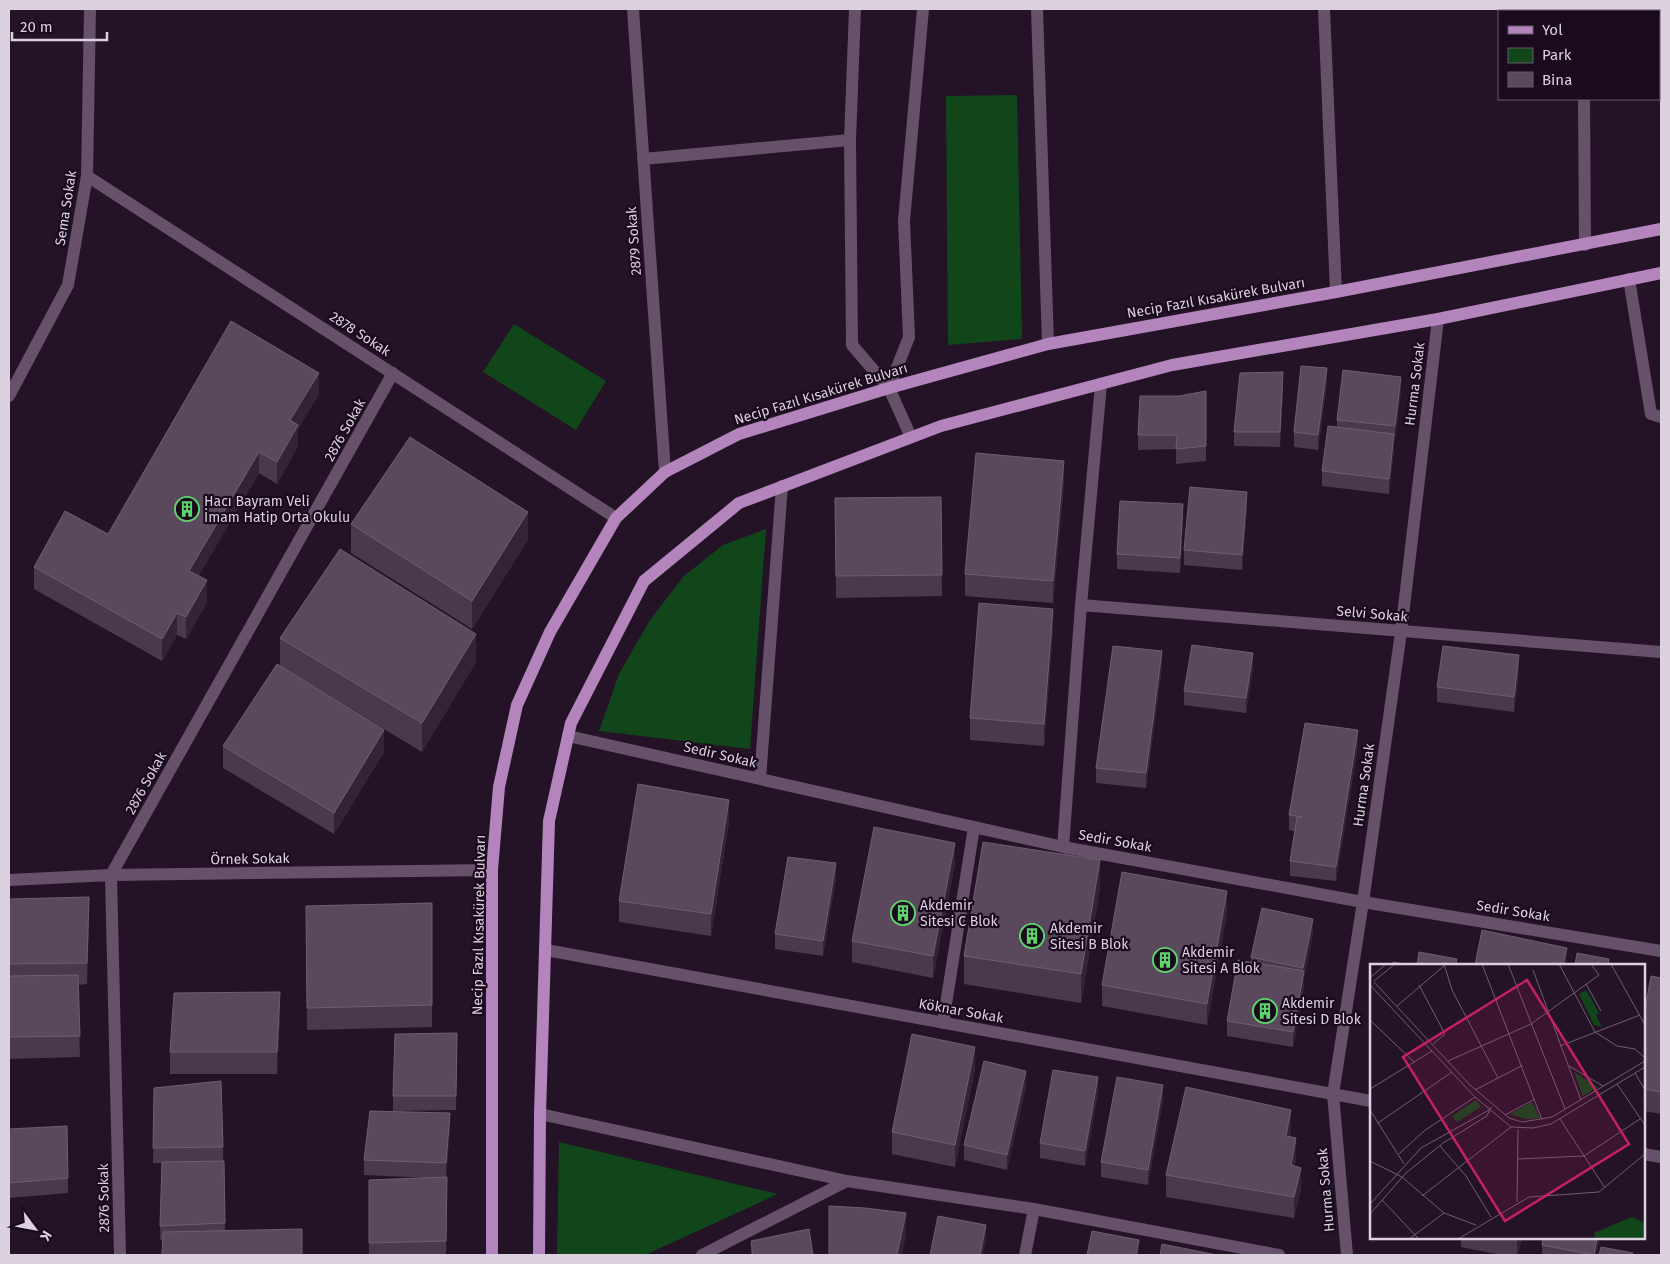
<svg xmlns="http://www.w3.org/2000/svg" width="1670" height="1264" font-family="'Fira Sans',sans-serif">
	<rect width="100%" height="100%" fill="#241327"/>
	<path fill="#104619" d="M1017,95L1022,339L948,345L946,96Z
		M514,324L606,381L576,430L483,372Z
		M766,529L750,749L599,731L619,674L650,620L684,576L723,545Z
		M559,1142L778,1194L645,1255H557Z"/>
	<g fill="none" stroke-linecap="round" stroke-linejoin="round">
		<path stroke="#67506a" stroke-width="12" d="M633,9L665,472
			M855,9L850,140L852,345L889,388L911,437
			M1037,9L1048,344
			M1324,9L1336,292
			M1584,11V9
			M1659,40L1661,39
			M1584,99L1585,245
			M643,159L850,140
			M87,176L616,518
			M1629,279L1651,414L1661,417
			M889,388L909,337L904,221L923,9
			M9,396L68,285L87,176L90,9
			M1081,605L1661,652
			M568,736L1063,847L1363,902L1661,951
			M760,779L782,486
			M1063,847L1081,605L1101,384
			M9,880L111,875L492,870
			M546,950L1371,1101
			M943,1023L974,827
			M540,1114L847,1181L1034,1209L1279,1255
			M1644,1154L1661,1157
			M120,1255L111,875L393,373
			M702,1255L847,1181
			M1025,1255L1034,1209
			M1347,1255L1333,1094L1363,902L1401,632L1438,319"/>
		<path stroke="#b485bc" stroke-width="12" d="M492,1255V870L499,787L517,705L550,632L616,518L665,472L739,434L889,388L1048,344L1336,292L1661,229
			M539,1255L540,1114L549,821L571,723L644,581L739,503L941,426L1172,365L1438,319L1661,273"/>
	</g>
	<path fill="#4a384c" d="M1327,383L1318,450L1294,447V432Z
		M1283,387L1280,447L1234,446V432Z
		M1206,391V461L1176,464V449L1138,450V435L1179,396Z
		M1401,392L1394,441V449L1389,494L1322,486V471L1337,427V420Z
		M319,394L298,429V446L277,484L259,473L198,576L207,602L186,639L177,635L162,661L34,589V567L108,534Z
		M1064,483L1053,603L965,596V574Z
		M941,497L942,596L836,598L835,498Z
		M1247,507L1242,570L1184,565V550Z
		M1183,519L1180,573L1117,569V554Z
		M351,524L528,540L472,629L351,553Z
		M1053,631L1044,746L970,740V718Z
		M280,638L476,662L422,752L280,666Z
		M1162,666L1146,788L1096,783V768Z
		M1253,668L1246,713L1184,705V691Z
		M1519,670L1514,712L1437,702V687Z
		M1358,745L1336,881L1290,876V861L1295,831L1289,830V815Z
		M223,746L384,752L334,834L223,768Z
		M729,822L711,936L619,922V901Z
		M955,864L933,978L852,962V941Z
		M836,878L823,956L775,949V934Z
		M1100,888L1081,1003L964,984V956Z
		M9,899L89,919L87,984L78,985L80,1057L9,1059Z
		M432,903V1027L307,1030L306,906Z
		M1227,913L1207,1025L1102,1006V985Z
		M1313,934L1304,978V986L1293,1047L1227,1036V1021L1251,962V957Z
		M1661,978V1114L1644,1111V1015Z
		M280,1013L277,1074H170V1052Z
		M457,1033L456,1110L393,1111V1096Z
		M975,1069L955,1167L892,1154V1132Z
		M1026,1086L1007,1170L964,1160V1145Z
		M154,1088L223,1147L225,1231L160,1240L162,1163H153Z
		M1098,1092L1085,1166L1040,1158V1143Z
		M1163,1100L1148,1185L1101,1177V1162Z
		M450,1127L446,1177L447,1199L446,1255H369V1180L432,1178L364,1175V1160Z
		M9,1129L68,1178V1193L9,1198Z
		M1291,1131L1290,1137L1296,1160L1294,1166L1301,1189L1294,1218L1166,1197V1175Z
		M1461,1238H1522L1518,1255H1501L1461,1247Z
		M751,1241L813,1255H751Z
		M1542,1245L1597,1255H1542Z"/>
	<path fill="#342337" d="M1327,368V383L1318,450V435Z
		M1283,372V387L1280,447V432Z
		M319,373V394L298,429V446L277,484V462L290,420Z
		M1401,377V392L1395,441V426Z
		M1394,434V449L1389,494V479Z
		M259,452V473L189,593V571Z
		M1064,461V483L1053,603V581Z
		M1247,492V507L1242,570V555Z
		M1183,504V519L1180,573V558Z
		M528,512V540L472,629V601Z
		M207,580V602L186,639V617Z
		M1053,609V631L1044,746V724Z
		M177,613V635L162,661V639Z
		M476,634V662L422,752V723Z
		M1162,651V666L1146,788V773Z
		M1253,653V668L1246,713V698Z
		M1519,655V670L1514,712V697Z
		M384,730V752L334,834V813Z
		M1358,730V745L1336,881V867Z
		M729,800V822L711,936V914Z
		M955,843V864L933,978V956Z
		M1100,860V888L1081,1003V974Z
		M836,863V878L823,956V941Z
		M1227,891V913L1207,1025V1004Z
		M89,897V919L87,984V963Z
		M1313,919V934L1304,978V986L1293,1047V1032L1303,977V968Z
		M1567,948V965H1563Z
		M280,992V1013L277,1074V1052Z
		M975,1047V1069L955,1167V1145Z
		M1026,1071V1086L1007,1170V1155Z
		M1098,1077V1092L1085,1166V1151Z
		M1163,1085V1100L1148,1185V1170Z
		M1291,1110V1131L1286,1158V1136Z
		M450,1113V1127L446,1178V1163Z
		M1296,1138V1160L1291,1187V1165Z
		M1301,1168V1189L1294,1218V1197Z
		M906,1213V1235L902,1255H897Z
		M986,1225V1240L983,1255H980Z
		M1517,1238H1522L1518,1255H1517Z
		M1597,1238H1600L1597,1255H1594Z
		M1139,1240V1255H1136Z"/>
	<path fill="#5a495c" stroke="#6e5e70" d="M231,321L319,373L290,420L298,425L277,462L259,452L189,571L207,580L186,617L177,613L162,639L34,567L65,511L108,534Z
		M1301,366L1327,368L1318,435L1294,432Z
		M1343,370L1401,377L1395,426L1337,420Z
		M1283,372L1280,432H1234L1240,373Z
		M1206,391V446L1176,449L1177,435H1138L1140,396H1179Z
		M1328,426L1394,434L1389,479L1322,471Z
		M410,437L528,512L472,601L351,524Z
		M976,453L1064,461L1053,581L965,574Z
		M1190,487L1247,492L1242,555L1184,550Z
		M941,497L942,575L836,576L835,498Z
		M1120,501L1183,504L1180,558L1117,554Z
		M340,549L476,634L422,723L280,638Z
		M979,603L1053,609L1044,724L970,718Z
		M1192,645L1253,653L1246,698L1184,691Z
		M1113,646L1162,651L1146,773L1096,768Z
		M1443,646L1519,655L1514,697L1437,687Z
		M277,664L384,730L334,813L223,746Z
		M1305,723L1358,730L1336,867L1290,861L1297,817H1302L1289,815Z
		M638,784L729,800L711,914L619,901Z
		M874,827L955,843L933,956L852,941Z
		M983,842L1100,860L1081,974L964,956Z
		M788,857L836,863L823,941L775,934Z
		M1122,872L1227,891L1207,1004L1102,985Z
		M89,897L87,963L9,964V899Z
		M432,903V1005L307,1008L306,906Z
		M1262,908L1313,919L1303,968L1251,957Z
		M1482,930L1567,948L1563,965H1475Z
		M1419,952L1457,959L1456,965H1417Z
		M1577,953L1609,959L1608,965H1575Z
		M1238,960L1304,971L1293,1032L1227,1021Z
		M1393,962L1410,965H1393Z
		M78,975L80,1036L9,1037V976Z
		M1651,976L1661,978V1092L1644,1089V1015Z
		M280,992L277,1052H170L174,993Z
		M457,1033L456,1096H393L395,1034Z
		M912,1034L975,1047L955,1145L892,1132Z
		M984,1061L1026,1071L1007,1155L964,1145Z
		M1053,1070L1098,1077L1085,1151L1040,1143Z
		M1117,1077L1163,1085L1148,1170L1101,1162Z
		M221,1081L223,1147L153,1148L154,1088Z
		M1186,1087L1291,1110L1286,1136L1296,1138L1291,1165L1301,1168L1294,1197L1166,1175Z
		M370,1111L450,1113L446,1163L364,1160Z
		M67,1126L68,1178L9,1183V1129Z
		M224,1161L225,1223L160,1226L162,1162Z
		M447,1177L446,1241L369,1243V1180Z
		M829,1206L865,1208L906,1213L897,1255H829Z
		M938,1216L986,1225L980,1255H930Z
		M302,1229V1255H162L163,1232Z
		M809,1229L813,1255H753L751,1241Z
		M1092,1231L1139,1240L1136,1255H1087Z
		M1543,1238H1597L1594,1255L1542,1245Z
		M1162,1244L1217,1255H1160Z
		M1601,1247L1633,1253L1632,1255H1599Z"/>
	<defs>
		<symbol id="building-ring" viewBox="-11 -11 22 22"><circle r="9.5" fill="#1a0a1d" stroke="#5ed56c" stroke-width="1.5"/><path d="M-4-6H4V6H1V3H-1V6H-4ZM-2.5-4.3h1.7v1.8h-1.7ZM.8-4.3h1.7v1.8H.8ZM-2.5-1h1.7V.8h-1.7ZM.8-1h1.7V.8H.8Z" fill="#5ed56c"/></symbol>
	</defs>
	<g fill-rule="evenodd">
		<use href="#building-ring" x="173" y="495" width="28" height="28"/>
		<use href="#building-ring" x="889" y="899" width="28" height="28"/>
		<use href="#building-ring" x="1018" y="922" width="28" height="28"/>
		<use href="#building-ring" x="1151" y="946" width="28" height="28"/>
		<use href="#building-ring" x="1251" y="997" width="28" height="28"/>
	</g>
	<g text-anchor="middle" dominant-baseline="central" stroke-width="4.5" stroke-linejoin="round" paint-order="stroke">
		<g font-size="14" fill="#dcd1de" stroke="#1a0a1d">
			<text transform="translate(66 208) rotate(-81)">Sema Sokak</text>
			<text transform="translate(634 241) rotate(-94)">2879 Sokak</text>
			<text transform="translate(1216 298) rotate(-10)">Necip Fazıl Kısakürek Bulvarı</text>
			<text transform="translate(360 334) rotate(33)">2878 Sokak</text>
			<text transform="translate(1415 384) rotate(-83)">Hurma Sokak</text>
			<text transform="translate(821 394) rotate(-17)">Necip Fazıl Kısakürek Bulvarı</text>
			<text transform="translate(345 430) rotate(-61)">2876 Sokak</text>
			<text transform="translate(1372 614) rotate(5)">Selvi Sokak</text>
			<text transform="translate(720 755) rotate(13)">Sedir Sokak</text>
			<text transform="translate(146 783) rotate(-61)">2876 Sokak</text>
			<text transform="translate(1364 785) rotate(-82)">Hurma Sokak</text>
			<text transform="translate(1115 841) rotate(10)">Sedir Sokak</text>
			<text transform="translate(250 859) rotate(-1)">Örnek Sokak</text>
			<text transform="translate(1513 911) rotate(9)">Sedir Sokak</text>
			<text transform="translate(479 925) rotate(-89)">Necip Fazıl Kısakürek Bulvarı</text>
			<text transform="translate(961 1011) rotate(10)">Köknar Sokak</text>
			<text transform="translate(1326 1190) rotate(-95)">Hurma Sokak</text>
			<text transform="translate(104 1198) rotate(-91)">2876 Sokak</text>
		</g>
		<g font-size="14" fill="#dcd1de" stroke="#1a0a1d" text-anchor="start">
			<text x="204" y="501">Hacı Bayram Veli<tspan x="204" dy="16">İmam Hatip Orta Okulu</tspan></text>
			<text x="920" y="905">Akdemir<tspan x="920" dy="16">Sitesi C Blok</tspan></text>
			<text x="1050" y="928">Akdemir<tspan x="1050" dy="16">Sitesi B Blok</tspan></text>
			<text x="1182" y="952">Akdemir<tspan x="1182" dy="16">Sitesi A Blok</tspan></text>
			<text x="1282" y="1003">Akdemir<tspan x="1282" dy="16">Sitesi D Blok</tspan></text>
		</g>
	</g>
	<g transform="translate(1370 964)">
		<rect width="275" height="275" fill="#241327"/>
		<path d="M216,26L229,49L226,51L232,63L224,61L209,30ZM204,108L228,123L213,132ZM106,136L111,143L87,158L82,152ZM162,138L170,154L156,155L140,150ZM262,253L275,259V275H226L224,269Z" fill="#104619"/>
		<path fill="none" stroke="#6e5f70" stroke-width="1" d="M74,0L82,26L128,114M112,0L172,156M138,0L195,145M189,0L225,68L247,82L265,85L275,94M241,0L275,61M163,6L211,136M1,13L16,0M4,17L25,0M4,18L99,120L139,154L152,158L182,153L275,97M216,20L231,47M49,21L75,70L63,80M1,22L105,133L141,163L163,164L181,160L275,103M27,42L75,1M0,56L44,98M190,82L270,51M78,97L161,60L229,11L221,0M199,102L233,122M265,109L275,126M247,120L275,161M0,125L62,87M105,126L153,101M0,146L34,200M135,151L165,135M190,155L235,224M8,159L82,108M70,182L96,212L121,253M29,190L54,167L105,133M148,195L214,192L270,155M0,197L32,213L74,249L106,261M52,232L141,163M12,236L49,275M147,238L148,165M0,240L51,184L119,146M0,250L36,209L73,179L117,152L121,143M39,275L74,249M88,275L159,233L229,228L275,190"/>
		<path fill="#c32162" fill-opacity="0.15" stroke="#c32162" stroke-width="2.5" d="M157,16L259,180L135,257L33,93Z"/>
		<rect width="275" height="275" fill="none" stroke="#dcd1de" stroke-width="2.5"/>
	</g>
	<rect width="1670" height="1264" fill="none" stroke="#dcd1de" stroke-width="20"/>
	<rect x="1498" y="10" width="162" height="90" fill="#1a0a1d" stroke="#685a6a"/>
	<rect x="1508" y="26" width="25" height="8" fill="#b485bc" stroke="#685a6a"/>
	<text x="1542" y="35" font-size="15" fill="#dcd1de">Yol</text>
	<rect x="1508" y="48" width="25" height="15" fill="#104619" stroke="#685a6a"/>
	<text x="1542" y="60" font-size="15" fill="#dcd1de">Park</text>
	<rect x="1508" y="72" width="25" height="15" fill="#5a495c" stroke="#685a6a"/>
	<text x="1542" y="85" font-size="15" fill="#dcd1de">Bina</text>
	<g transform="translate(35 1229) rotate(122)" stroke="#1a0a1d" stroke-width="4" paint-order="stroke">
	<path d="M0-4L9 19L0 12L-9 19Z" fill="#dcd1de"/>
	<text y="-8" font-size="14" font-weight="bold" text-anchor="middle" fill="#dcd1de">K</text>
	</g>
	<path d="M12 32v8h95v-8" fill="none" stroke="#dcd1de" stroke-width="2.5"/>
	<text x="20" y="32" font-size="15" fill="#dcd1de" stroke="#1a0a1d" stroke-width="4" paint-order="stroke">20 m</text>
</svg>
